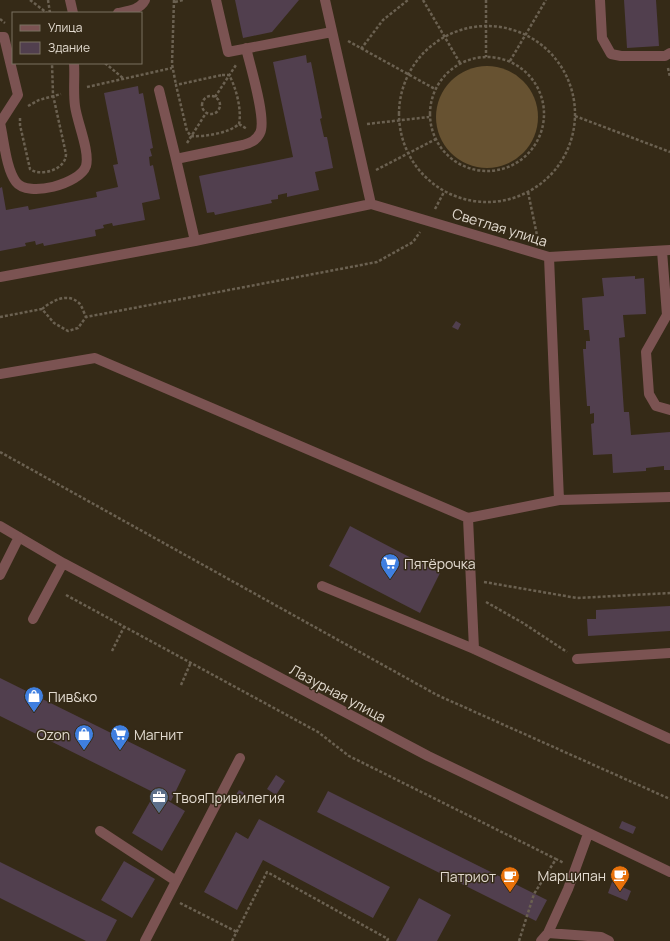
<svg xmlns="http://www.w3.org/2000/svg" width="670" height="941" font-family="Manrope,sans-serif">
	<rect width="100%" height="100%" fill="#352a17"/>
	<path fill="#675231" d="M436 117a51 51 0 1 1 102 0a51 51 0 1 1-102 0Z"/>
	<path fill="#513f4e" d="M235,0H299L272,32L243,38Z
		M624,0H656L659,46L627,48Z
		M306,55L307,63L311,62L322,118L320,119L324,137H327L333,168L315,172L319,190L287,197V193L278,195V199L271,200L272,203L215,215L214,212L207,213L199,176L293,157L273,62Z
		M138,86L139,94L143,93L153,148L150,149L152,156L149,157L150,166L153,165L160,199L142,203L145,220L113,226L112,223L103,225L104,228L95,230L96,236L44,246L43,243L36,245L35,241L25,243L26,246L0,251V188L2,187L6,210L28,206L29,210L97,197L96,192L118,187L113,165L118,164L104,93Z
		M635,276V279L644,278L646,314L623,315L625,337L619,338L624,412H629L631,435L670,432V470H664V466L646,468V471L613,473L612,454L593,455L591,424L594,423V413L590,414V406H587L583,349H586V341H590L589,330H584L582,298L604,296L602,278Z
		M456,321L461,324L458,330L452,327Z
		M350,526L440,573L420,613L329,566Z
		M670,606V631L588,636L587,619H596V610Z
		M0,678L186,770L171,801L0,716Z
		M276,775L285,781L276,795L267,789Z
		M239,790L244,793L237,805L232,801Z
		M328,791L547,900L536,921L317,812Z
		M155,793L185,811L162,851L132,833Z
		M259,819L390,887L373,918L263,860L237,910L204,892L236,832L248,839Z
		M622,821L636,827L633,834L619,828Z
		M124,861L155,879L132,918L101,900Z
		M0,862L117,920L106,941H86L0,898Z
		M612,882L631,891L627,901L608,893Z
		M419,898L451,915L437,941H396Z"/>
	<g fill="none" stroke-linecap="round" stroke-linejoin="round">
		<path stroke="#6b6151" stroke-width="2.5" stroke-dasharray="3 2" stroke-linecap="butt" d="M30,0L47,13
			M48,0L50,13
			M174,0L172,64L176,85
			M423,0L460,63
			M486,0V57
			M175,2L183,0
			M0,19L5,23
			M399 114a88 88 0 1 1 176 0a88 88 0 1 1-176 0Z
			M348,41L435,89
			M361,49L383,20L408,0
			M430 114a57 57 0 1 1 114 0a57 57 0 1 1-114 0Z
			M510,61L546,0
			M105,63L124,79
			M668,68L670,77
			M222,75H229C236,87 242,110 239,124C229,133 205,137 191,136L187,131L176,85Z
			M87,87L172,68
			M202 105a9 9 0 1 1 18 0a9 9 0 1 1-18 0Z
			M215,97L236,65
			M28,106L39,100L61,94
			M575,116L670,152
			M20,118V125L30,169C40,177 66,170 66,154L53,95L52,63
			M239,124L247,129
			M367,124L429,117
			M187,143L206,113
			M376,170L436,139
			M528,192L538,240
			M435,209L444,192
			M42,309C52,301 67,292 79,303C82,306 84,313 86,317
			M0,317L42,309L54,323L68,331L78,328L86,317L377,262L413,242L420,232
			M0,452L437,695L670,799
			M484,582L577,598L670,593
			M66,595L318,732L349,756L556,859
			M486,602L523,623L567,652
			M112,651L124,627
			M181,685L191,662
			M180,903L237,932
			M232,941L267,872L388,939L387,941
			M519,941L534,894L556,859L564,863"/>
		<path stroke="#7b5352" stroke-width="10" d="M70,0L73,13
			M216,0L228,52L332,32
			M600,0L602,38L611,54L621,56H665L670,53
			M118,13C128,11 140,10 145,0
			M0,37H4L18,95L0,123
			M159,90L176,159
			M0,123C4,140 6,169 16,182C28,198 80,184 86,166C90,151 77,122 75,106C73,92 75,77 74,63
			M371,204L549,257L670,250
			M195,241L176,159L243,145C250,143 256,141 260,133C267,120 250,65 246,48
			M662,251L667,315L646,352L649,394L656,406L670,410
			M549,257L559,500
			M0,277L195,241L371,204L325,0
			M0,374L95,358L468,518
			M0,526L63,563L428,756L670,872
			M0,575L19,537
			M322,586L474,649L670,739
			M33,619L63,563
			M474,649L468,518L559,500L670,497
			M577,659L670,653
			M100,831L176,881
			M548,933L568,889L588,834
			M145,941L240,758
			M541,941L548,933L601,937L609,941"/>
	</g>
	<defs>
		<symbol id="supermarket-pin" viewBox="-11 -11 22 30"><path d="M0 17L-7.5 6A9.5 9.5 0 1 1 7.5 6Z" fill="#3f7fe0" stroke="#352a17"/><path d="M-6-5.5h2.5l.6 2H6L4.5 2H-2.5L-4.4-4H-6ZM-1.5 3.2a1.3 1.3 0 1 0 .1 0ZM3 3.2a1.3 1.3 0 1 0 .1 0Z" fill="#fff"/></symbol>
		<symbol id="shop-pin" viewBox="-11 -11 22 30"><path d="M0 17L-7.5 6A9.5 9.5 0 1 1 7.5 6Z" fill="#3f7fe0" stroke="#352a17"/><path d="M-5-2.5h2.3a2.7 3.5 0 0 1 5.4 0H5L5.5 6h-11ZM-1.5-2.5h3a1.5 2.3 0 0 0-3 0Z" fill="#fff"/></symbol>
		<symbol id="office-pin" viewBox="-11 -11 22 30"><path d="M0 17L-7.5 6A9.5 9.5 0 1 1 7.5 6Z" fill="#5c6f8a" stroke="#352a17"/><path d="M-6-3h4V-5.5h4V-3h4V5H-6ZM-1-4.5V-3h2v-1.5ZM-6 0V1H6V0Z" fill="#fff"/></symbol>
		<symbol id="cafe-pin" viewBox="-11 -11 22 30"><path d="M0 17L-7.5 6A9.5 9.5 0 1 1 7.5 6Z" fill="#e8710a" stroke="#352a17"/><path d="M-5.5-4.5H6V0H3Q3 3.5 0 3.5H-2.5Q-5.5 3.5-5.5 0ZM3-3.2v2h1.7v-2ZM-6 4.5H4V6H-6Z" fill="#fff"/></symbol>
	</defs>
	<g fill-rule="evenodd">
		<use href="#supermarket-pin" x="379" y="552" width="22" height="30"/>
		<use href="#shop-pin" x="23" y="685" width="22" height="30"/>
		<use href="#shop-pin" x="73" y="723" width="22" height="30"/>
		<use href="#supermarket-pin" x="109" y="723" width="22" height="30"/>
		<use href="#office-pin" x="148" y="786" width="22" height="30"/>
		<use href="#cafe-pin" x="609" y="864" width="22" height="30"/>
		<use href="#cafe-pin" x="499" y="865" width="22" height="30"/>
	</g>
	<g text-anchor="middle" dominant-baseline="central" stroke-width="3" stroke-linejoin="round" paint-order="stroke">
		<g font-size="14" fill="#e2dacf" stroke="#352a17">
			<text transform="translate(500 227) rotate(17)">Светлая улица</text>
			<text transform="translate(338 693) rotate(28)">Лазурная улица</text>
		</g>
		<g font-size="14" fill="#e2dacf" stroke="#352a17" text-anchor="start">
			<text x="404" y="563">Пятёрочка</text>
			<text x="48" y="696">Пив&amp;ко</text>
			<text x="70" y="734" text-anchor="end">Ozon</text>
			<text x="134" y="734">Магнит</text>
			<text x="173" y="797">ТвояПривилегия</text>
			<text x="606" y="875" text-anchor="end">Марципан</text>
			<text x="496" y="876" text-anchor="end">Патриот</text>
		</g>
	</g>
	<rect x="12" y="12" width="130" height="52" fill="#352a17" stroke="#7a7061"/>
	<rect x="20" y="25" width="20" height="6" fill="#7b5352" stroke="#7a7061"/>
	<text x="48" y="32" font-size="12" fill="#e2dacf">Улица</text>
	<rect x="20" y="42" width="20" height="12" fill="#513f4e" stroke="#7a7061"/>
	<text x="48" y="52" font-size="12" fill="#e2dacf">Здание</text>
</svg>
